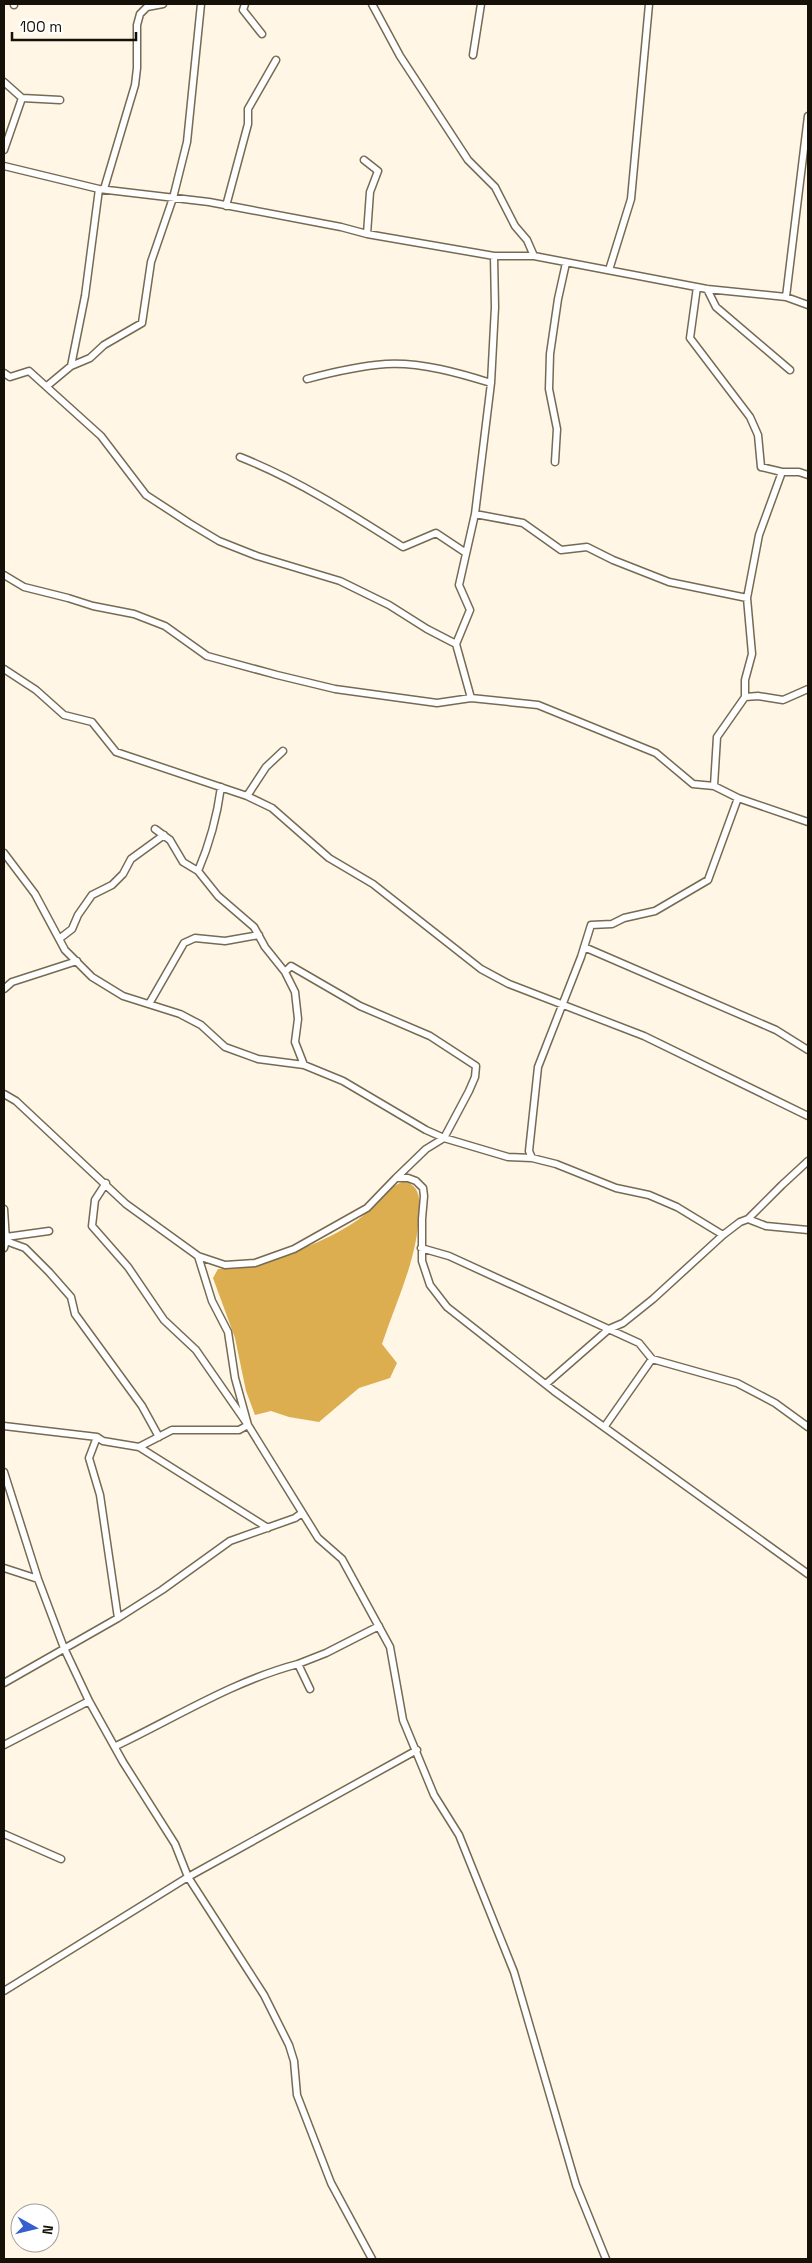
<svg xmlns="http://www.w3.org/2000/svg" width="812" height="2263" font-family="'Space Grotesk',sans-serif">
	<rect width="100%" height="100%" fill="#fff6e6"/>
	<path fill="#dcae50" d="M406,1181C409,1183 413,1185 415,1188C421,1196 419,1205 419,1214C417,1261 396,1301 382,1344L397,1363L390,1378L359,1388L319,1422L289,1417L271,1411L255,1415L246,1391L235,1338L213,1278L218,1269C261,1267 324,1244 359,1219C375,1207 386,1186 406,1181Z"/>
	<g fill="none" stroke-linecap="round" stroke-linejoin="round">
		<defs>
			<path id="minor" d="M245,4L243,10L262,34
				M372,4L400,56L468,160L495,187L515,226L527,240L534,256
				M14,5V4
				M473,55L481,4
				M4,82L22,98L60,100
				M4,150L22,98
				M364,160L378,171L370,192L367,234
				M4,166L99,189L209,202L341,227L367,234L494,256H534L707,289L786,297L808,305
				M104,189L135,85L137,68V25L140,14L147,7L163,4
				M226,206L248,124V109L276,60
				M609,270L631,199L649,4
				M697,287L690,338L750,417L758,435L761,467L782,472H799L808,475
				M707,289L716,307L790,370
				M786,297L808,116
				M71,366L85,296L99,189
				M4,373L10,377L29,371L101,436L146,495L189,523L219,541L257,556L340,581L389,605L427,629L456,644
				M307,379C333,372 359,366 386,364C421,362 459,373 491,383
				M47,386L71,366L90,358L104,345L142,323L151,262L173,198L187,142L201,4
				M240,457C298,480 351,514 403,547L436,533L466,553
				M555,462L557,429L549,389L550,354L558,299L566,263
				M475,514L523,523L561,550L587,547L613,560L669,582L747,598L759,535L782,472
				M4,575L24,587L68,598L93,606L134,614L165,626L207,656L277,675L335,689L437,703L471,698L538,705L656,753L693,784L714,786L717,737L745,697
				M747,598L752,654L745,680V697L758,696L783,700L808,689
				M4,669L36,690L64,715L92,722L116,752L247,796L272,808L329,858L373,884L481,969L509,984L644,1036L808,1116
				M471,698L456,644L470,610L459,585L475,514L491,383L495,307L494,256
				M247,796L266,767L283,751
				M738,798L808,822
				M155,829L170,840L183,862L198,871L218,896L254,927L265,947L285,972L295,992L298,1019L295,1042L304,1065
				M4,853L35,894L65,950L92,977L123,996L180,1014L201,1025L225,1047L258,1059L304,1065L343,1081L426,1130L444,1138L508,1157L532,1158L556,1164L616,1188L649,1195L677,1207L723,1235L740,1222L748,1219L766,1226L808,1230
				M198,871C210,843 217,817 221,787
				M59,939L72,929L78,915L92,895L112,885L123,874L131,859L164,835
				M584,947L776,1030L808,1050
				M285,972L291,966L360,1006L430,1036L476,1066L475,1077L469,1091L444,1138L426,1149L396,1178
				M4,989L12,982L77,961
				M149,1004L184,943L195,938L225,941L259,935
				M4,1094L16,1101L126,1204L198,1256L225,1265L255,1263L294,1249L367,1208L396,1178H408L416,1181L423,1188L424,1196L422,1219V1261L430,1285L447,1307L554,1391L808,1574
				M532,1158L529,1151L538,1067L581,957L591,925L612,924L624,918L655,911L708,880L738,798L714,786
				M4,1209L6,1241L4,1248
				M748,1219L782,1185L808,1161
				M6,1237L49,1231
				M6,1241L25,1248L49,1272L71,1297L75,1314L142,1406L159,1437
				M421,1248L449,1256L639,1343L652,1359
				M198,1256L212,1301L228,1332L235,1378L248,1425L318,1538L342,1559L390,1647L403,1720L434,1795L459,1835L514,1972L576,2185L606,2259
				M546,1384L609,1329L623,1323L653,1299L723,1235
				M4,1426L97,1437L103,1441L139,1447L172,1430H239L248,1425L196,1350L164,1320L128,1267L92,1226L95,1200L106,1183
				M605,1426L652,1359L737,1383L775,1403L808,1427
				M139,1447L268,1528
				M4,1472L38,1579L64,1648L89,1701L123,1762L175,1844L188,1877L264,1995L289,2045L294,2061L297,2095L331,2183L372,2259
				M4,1568L38,1579
				M118,1618L162,1590L230,1541L295,1518L302,1513
				M298,1664L326,1653L379,1626
				M4,1683L118,1618L100,1495L89,1458L97,1437
				M4,1745L89,1701
				M116,1746C175,1718 233,1681 298,1664L310,1689
				M4,1834L61,1859
				M4,1991L188,1877L417,1750"/>
		</defs>
		<use href="#minor" stroke="#766a52" stroke-width="9"/>
		<use href="#minor" stroke="#fff" stroke-width="6"/>
	</g>
	<rect width="812" height="2263" fill="none" stroke="#161108" stroke-width="10"/>
	<g transform="translate(35 2228) rotate(98)"><circle r="24" fill="#ffffff" stroke="#a2a09c"/>
	<path d="M0-4L9 19L0 12L-9 19Z" fill="#345fcf"/>
	<text y="-8" font-size="14" font-weight="bold" text-anchor="middle" fill="#161108">N</text>
	</g>
	<path d="M12 32v8h124v-8" fill="none" stroke="#161108" stroke-width="2.5"/>
	<text x="20" y="32" font-size="15" fill="#161108" stroke="#ffffff" stroke-width="4" paint-order="stroke">100 m</text>
</svg>
